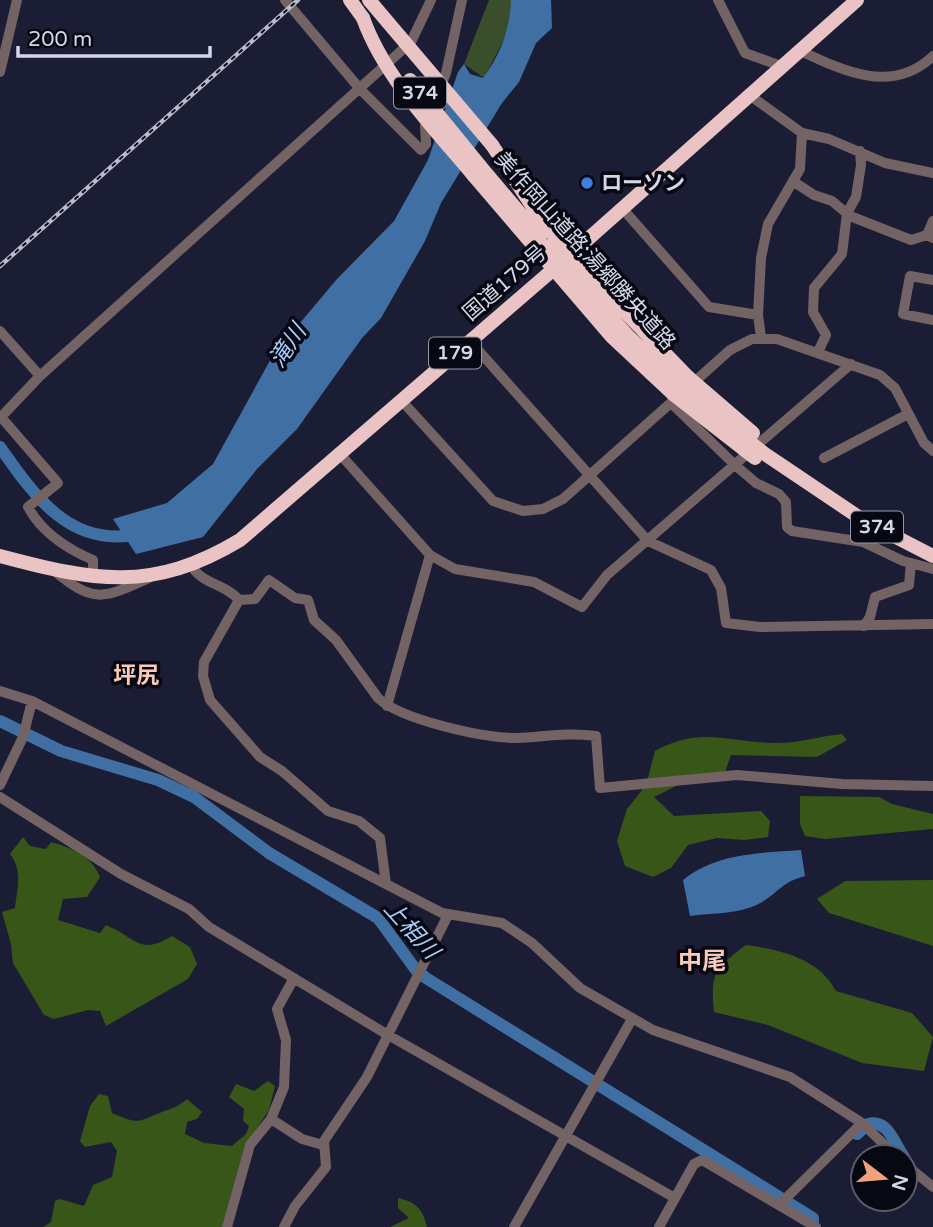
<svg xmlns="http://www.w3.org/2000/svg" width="933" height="1227" font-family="'Varela Round','Noto Sans JP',sans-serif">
	<rect width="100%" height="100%" fill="#1b1d34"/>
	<path fill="#3b4e2b" d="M489,0H512L509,30L484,78L464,64Z"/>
	<path fill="#385618" d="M842,734L847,740L817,757L731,755L725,772L682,783L654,797L674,816L761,811L770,821L768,837L745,840L717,838L688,845L671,868L653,877L625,866L617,841L627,809L646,785L655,751C702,725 729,743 777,743C800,743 820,736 842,734Z
		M800,796L879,797L892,804L933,814V829L825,839L805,836L800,824Z
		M23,837L30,846L46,849L51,842C72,848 92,856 100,877L87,897L63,899L58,920L100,933L106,925C137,938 139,956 172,936L190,947L197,964L188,979L106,1026L100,1011L88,1010L54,1019L44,1015L13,963L11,944L2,912L15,908C17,889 23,870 10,854Z
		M933,880V946L829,913L817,899L845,881Z
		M746,945C781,950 818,958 836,991L912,1013L933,1037L924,1071L862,1063L768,1025L714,1012C710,973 715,968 746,945Z
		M268,1081L275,1086L269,1110L244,1148L222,1227H43L51,1222L55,1201L60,1199L84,1206L93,1185L112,1177L117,1151L111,1142L85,1147L80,1141L90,1106L99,1094L108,1096L112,1113C140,1125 136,1122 162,1112C173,1108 178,1107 187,1099L202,1112L197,1119L187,1122L185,1134L204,1143L232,1146L246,1134L249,1126L243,1121L244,1109L229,1097L236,1084L254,1091Z
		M398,1198C416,1202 423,1209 427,1227H390L409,1218L398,1208Z"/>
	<path fill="#4070a3" d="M511,0H551L552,28L536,43L519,82L502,103L441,203L425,241L381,318L362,338L297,429L257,469L203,537L136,554L113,519L167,503L213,464L273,355L337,279L394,221L428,160L458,72L464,64L470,74L483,78C501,54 510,29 511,0Z
		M801,850L805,876C782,882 780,891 762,902C743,914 712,913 690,916L683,880C716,853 760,853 801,850Z"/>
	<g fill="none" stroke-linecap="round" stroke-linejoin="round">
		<path stroke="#4070a3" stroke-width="12" d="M0,447C35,497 71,549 140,534
			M0,721L61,751L158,780L194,797L269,853L378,918L416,970L426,978L813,1218V1221
			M857,1134L868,1124C889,1119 894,1144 904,1157"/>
		<path stroke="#736364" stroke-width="10" d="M285,0L360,89L421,150L426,144L425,126L446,73L462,0
			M718,0L745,53L781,66
			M799,50C843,71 892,95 933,56
			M0,72L17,0
			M748,94L802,133L829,139L885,163L933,173
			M794,182L814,195L832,201L850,216L911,240L927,235
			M622,208L709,307L758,315
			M933,238L927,235L933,221
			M933,280L910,276L903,314L933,320
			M0,331L40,376
			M761,337L758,315L761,258L768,224L800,169L802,133
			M470,341L648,541L711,570L721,588L726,623L760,627L933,624
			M818,352L826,335L813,312L814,288L842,254L847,213L856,197L861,165L860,151
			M401,400L493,501L523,511L543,509L563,499L730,350L752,339H777L880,375L895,388L924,443L933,451
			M671,403L735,465L756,483L779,494L786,502L787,527L792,531L863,542L903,561L933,569
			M339,453L430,555L455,569L534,582L582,607L607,575L851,364
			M824,458L908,414
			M191,565C201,584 226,584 239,600L204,662L203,676L210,700L260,757L282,771L328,811L359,821L380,838L386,884
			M53,570C94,604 102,599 149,578
			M93,577V560C67,549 42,533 28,507L58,483L1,417L40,376L411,42L431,0
			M239,600L255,599L269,580L295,598L308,600L314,620L336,640L378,698C401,720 484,738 516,738C544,737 566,732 596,736L600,788L737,775L842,784L933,786
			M864,626L870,617L875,597L909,585L911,563
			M0,691L32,701L442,913L502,923L532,943L580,988L653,1030L790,1077L862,1123L897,1157
			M387,706L430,555
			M0,785L23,737L32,701
			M0,797L121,874L189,909L209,927L388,1035L675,1198
			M271,1119L302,1139L323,1145
			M905,1164L933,1187
			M779,1205L862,1123
			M227,1227L250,1145L271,1119L284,1087L286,1040L277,1009L294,978
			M284,1227L295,1206L326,1167L324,1141L367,1077L448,915
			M514,1227L632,1019
			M659,1227L694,1164L702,1160L816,1227"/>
		<path stroke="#eac3c4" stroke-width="14" d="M350,0L363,18
			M492,145L542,221L570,255L688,377
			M480,166L540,237
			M474,176L612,337L673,394
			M579,282L628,336L680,385
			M762,452L863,520L933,556
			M0,556C94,581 152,593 240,540L570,255L857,0"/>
		<defs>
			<path id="rail" d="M0,266L298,0"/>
		</defs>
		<use href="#rail" stroke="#b8bbcc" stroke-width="4.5"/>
		<use href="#rail" stroke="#070812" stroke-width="2" stroke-dasharray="5" stroke-linecap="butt"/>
		<path stroke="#eac3c4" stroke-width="14" d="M369,0L492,145
			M363,18C384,77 434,128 474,176
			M410,80L480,166
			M548,246L579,282
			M688,377L753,433
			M680,385L762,452
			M673,394L755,458"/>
	</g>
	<circle fill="#3f7fe0" stroke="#070812" stroke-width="2.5" cx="587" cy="183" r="7"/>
	<g text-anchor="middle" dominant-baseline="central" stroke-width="7" stroke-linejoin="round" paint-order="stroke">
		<g fill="#070812" stroke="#9699a7" stroke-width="2">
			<rect x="394" y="77.5" width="52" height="31" rx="5"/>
			<rect x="429" y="337.5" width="52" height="31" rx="5"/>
			<rect x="851" y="511.5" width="52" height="31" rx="5"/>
		</g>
		<g font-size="19" font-weight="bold" fill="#d4d7e7">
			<text x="420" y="93">374</text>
			<text x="455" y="353">179</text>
			<text x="877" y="527">374</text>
		</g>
		<g font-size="21" font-weight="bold" fill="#d4d7e7" stroke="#070812" text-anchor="start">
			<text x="601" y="183">ローソン</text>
		</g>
		<g font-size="21" fill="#d4d7e7" stroke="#070812">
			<text transform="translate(585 251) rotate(48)">美作岡山道路;湯郷勝央道路</text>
			<text transform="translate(505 283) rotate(-41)">国道179号</text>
		</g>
		<g font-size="23" font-style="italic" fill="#a6cffb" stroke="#070812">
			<text transform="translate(288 346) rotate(-56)">滝川</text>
			<text transform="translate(411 930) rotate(48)">上相川</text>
		</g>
		<g font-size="23" font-weight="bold" fill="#f9cab7" stroke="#070812">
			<text x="136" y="676">坪尻</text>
		</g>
		<g font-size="24" font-weight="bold" fill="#f9cab7" stroke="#070812">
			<text x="702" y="961">中尾</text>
		</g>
	</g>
	<g transform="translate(884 1178) rotate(106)"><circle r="33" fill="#070812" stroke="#595b67" stroke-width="2"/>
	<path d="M0-5L12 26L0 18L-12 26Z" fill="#f2a17e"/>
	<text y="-10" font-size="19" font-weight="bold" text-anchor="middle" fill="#d4d7e7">N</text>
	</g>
	<path d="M18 46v10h192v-10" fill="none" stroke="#d4d7e7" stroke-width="3.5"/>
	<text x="28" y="46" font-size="21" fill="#d4d7e7" stroke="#070812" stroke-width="5" paint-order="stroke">200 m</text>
</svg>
